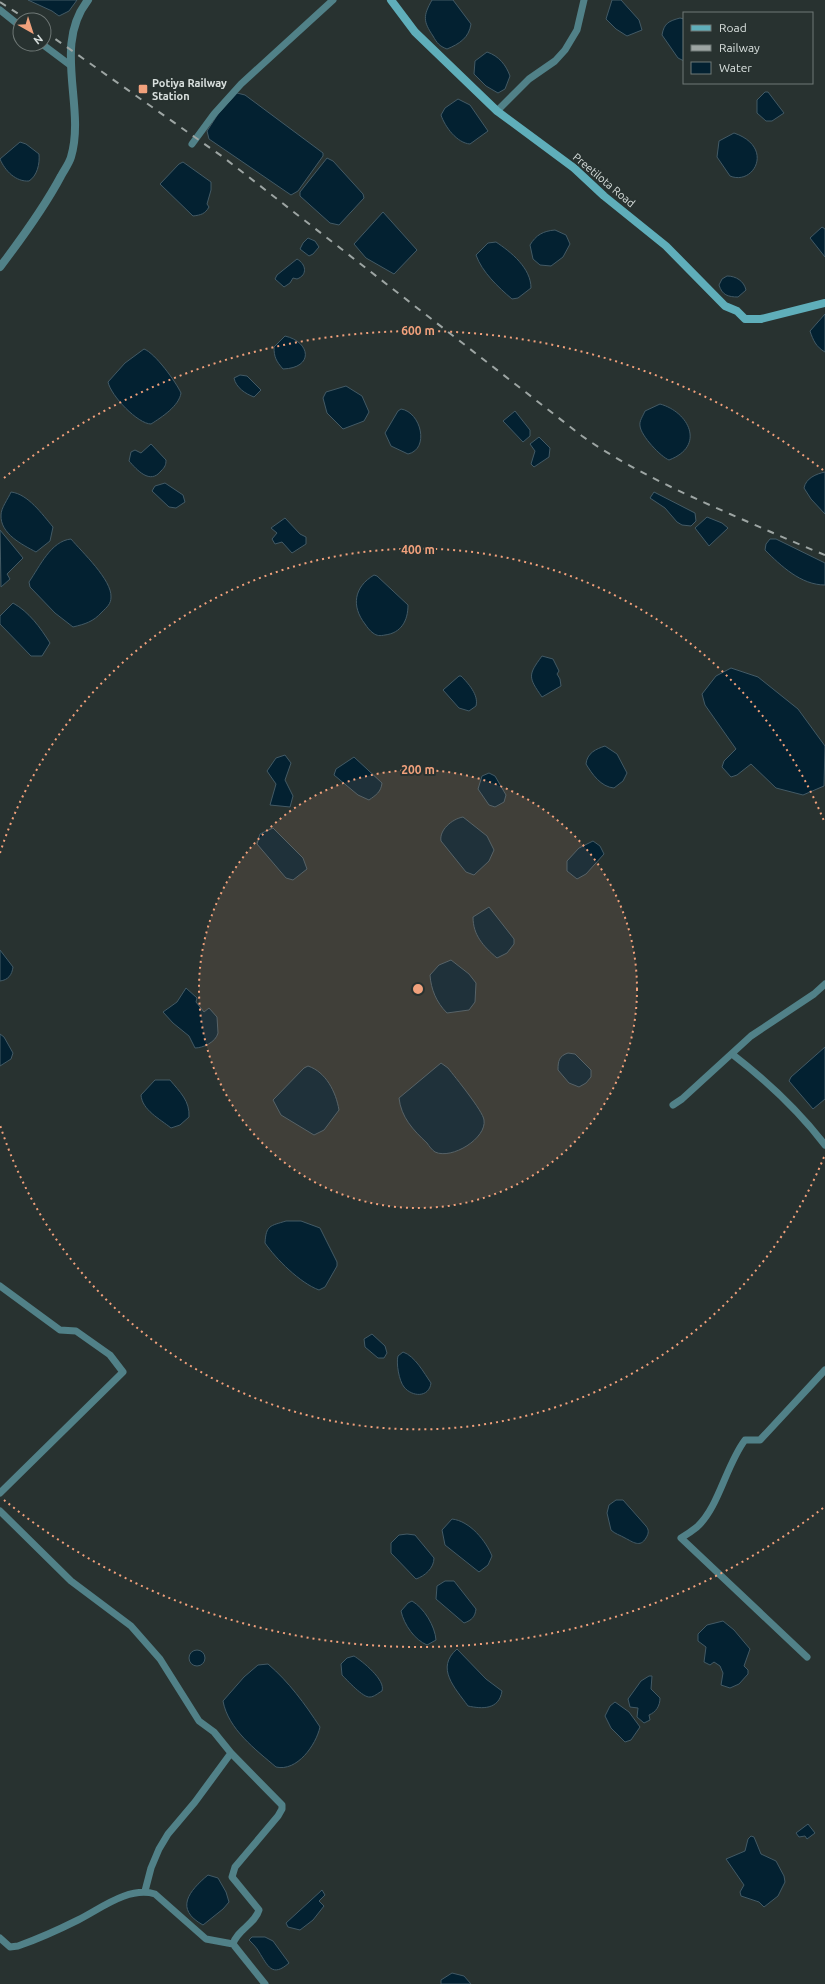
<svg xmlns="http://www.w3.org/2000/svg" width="825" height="1984" font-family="Ubuntu,sans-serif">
	<rect width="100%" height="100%" fill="#283230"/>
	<path fill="#032131" stroke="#435a65" d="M28,0H77L69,11L59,16L52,11Z
		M432,0H453L471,24C469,38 459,44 447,49C439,46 437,43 433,36C423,21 423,16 432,0Z
		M612,0H621L639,20L642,30L627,36L616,29L606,19Z
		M680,18L684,19V61L678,58L662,35C664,23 669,21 680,18Z
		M487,52C499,56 506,65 510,76L505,89L498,93L486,86L474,74L475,61Z
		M765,92H768L784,113L772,121H766L757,113V100Z
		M237,93L245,95L323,153V156L298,191L291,195L209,139L207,131L218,114Z
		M458,99L470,105L488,131L470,144C457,143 445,127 441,115L445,108Z
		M734,133C775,147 754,186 730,176L717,157L719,141Z
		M20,142L26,144L39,154C40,164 37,176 29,181C16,182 5,171 0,159Z
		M327,158L333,161L363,194L364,198L339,225L330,223L300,196V192Z
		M183,162L211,182V190L207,204L209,207C205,214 201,215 193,216L160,184L179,164Z
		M383,212L417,250L394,274L366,258L354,244Z
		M822,227L825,229V257L810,238Z
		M555,230L566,235L570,244L563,257L551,266L540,265L533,259L530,245C536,235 543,231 555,230Z
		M308,238L315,241L319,247L313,254L309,256L300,249L303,243Z
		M496,242C511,252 531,268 531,288L518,298L512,299C498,287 482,272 476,255L488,243Z
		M297,259C306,264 308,275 297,279L293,278L290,283L284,287L275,279L277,275Z
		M727,276C736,276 744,281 746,290L738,297C728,297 722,295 719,285L722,279Z
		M825,314V352C816,347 813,340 810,331Z
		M285,336C311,342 314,368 283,369C276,361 274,357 274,347Z
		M144,349C155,353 176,382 181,393C179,406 162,417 151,424C138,424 111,396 108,382L125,363Z
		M240,375L247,376L261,390L254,397C246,394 236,388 234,378Z
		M346,386L362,396L369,412L364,421L343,429L327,413L323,398L326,392Z
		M660,404C689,412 706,446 669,460C661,457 641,436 640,426C639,421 643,416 645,411Z
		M401,409C421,412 430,449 408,454L391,446L385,433L398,411Z
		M515,411L530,430V436L523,442L503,421Z
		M539,437L550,448L549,457L534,467L531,464L535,451L530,444Z
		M151,444L166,460C166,465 165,467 161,471C150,485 137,470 129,461L131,452L135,450L141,453Z
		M825,472V514L811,499L804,488C806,478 816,474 825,472Z
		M165,483L183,495L185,502L176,508L169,507L152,491L155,486Z
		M11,492C28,494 42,514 53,527L50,541L36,552C23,545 0,534 1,515C1,508 8,499 11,492Z
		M654,492L695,513L696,521L691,526L682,525L677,522L665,508L650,498Z
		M707,517L722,523L728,528L709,546L695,528Z
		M285,518L300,534L306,537V544L292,553L282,542L275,544L272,539L277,533L271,528Z
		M0,530L23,558L7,574L10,579L1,587Z
		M71,539C82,552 112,580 111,597C111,604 107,607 102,612C93,622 85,624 73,627L55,613L30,587L29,582C40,566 51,541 71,539Z
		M770,539H776L825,563V585C801,585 781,566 765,550L766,544Z
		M374,575L377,576L408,605C408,621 401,633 385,635C380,636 377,636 373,633C370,631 367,627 365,624C351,606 354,587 374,575Z
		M13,603C29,612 40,627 50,643L42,656H31L0,624V616Z
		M542,656L553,659L559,671L557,674L560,679L561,686L542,697C528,677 528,675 542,656Z
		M731,668L758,677L798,709L825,746L824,786L803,795L776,788L751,764L737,775L731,777L722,767L724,761L736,749L705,705L702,694L716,676Z
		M459,676H461C468,683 479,695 476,706L469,711L459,708L443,690Z
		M605,746L617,754L627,773L623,781L614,788C601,787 592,774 586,764C587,753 596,749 605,746Z
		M285,755L291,763L285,780L293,796L290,807L270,805L276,784L267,771L276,758Z
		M354,757L382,783C381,792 376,795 369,800L358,795L334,775L336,769Z
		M489,773L495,776L506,795L504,802L495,807L489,805L478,789L482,776Z
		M463,817L487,836L494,850L489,861L474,875L466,872L441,841C439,830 452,819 463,817Z
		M273,828L303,858L307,869L293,880L286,878L257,844L260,834Z
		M593,841L600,846L604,854L586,874L577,879L567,871V861L579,848Z
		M489,907L514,939V944L507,953L497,958C483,946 473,935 473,917Z
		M0,950L13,967C12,975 8,980 0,981Z
		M451,960L469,974L476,983L475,1002L469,1010L447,1013C436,1002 431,989 430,975L439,965Z
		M186,988L197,998L196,1002L204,1012L209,1008L217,1017C217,1022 218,1028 218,1033C216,1042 203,1048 195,1048L189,1036L173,1023L163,1012L177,1002Z
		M0,1034L4,1037L13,1053L11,1059L0,1066Z
		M825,1047V1099L813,1109L789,1081L791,1077Z
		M568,1053L575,1054L591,1070V1077L586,1083L579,1087L569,1083L558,1070C558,1061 559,1056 568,1053Z
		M441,1063L448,1068C455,1077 483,1111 484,1120C487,1138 452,1160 435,1152C432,1150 429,1146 427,1143C413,1130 401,1117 399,1098Z
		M308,1066C326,1072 336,1092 339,1110L324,1130L314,1135L281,1115L273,1100L304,1068Z
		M155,1080H170C180,1092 190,1101 189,1117L180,1125L171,1128C160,1119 142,1110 141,1095Z
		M286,1221H301L320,1228L337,1262V1266L325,1287L319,1290C300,1283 276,1259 265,1243C266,1225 270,1226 286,1221Z
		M372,1334L385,1346L387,1353L384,1358H378L365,1347L364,1339Z
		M403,1352C415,1356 424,1373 431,1383C429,1398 412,1397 404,1387C399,1381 396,1363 398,1356Z
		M616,1500H623L646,1526C649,1530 649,1533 646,1538C640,1548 633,1542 625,1538C620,1535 615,1534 611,1530L607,1513L609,1505Z
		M452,1519C470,1521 486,1541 492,1556L488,1565L479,1572L445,1545L442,1530Z
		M407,1534L415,1535L434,1558C434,1568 425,1576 416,1579L391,1553V1543L399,1535Z
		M445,1581H454L476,1609C475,1617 472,1620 464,1623L436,1599L437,1586Z
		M412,1601C424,1608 435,1626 436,1640L427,1645C415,1640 404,1625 401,1611L408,1603Z
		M723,1621L734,1630L750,1649L744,1666L748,1670V1674L739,1684L730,1688L721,1685L723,1673L720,1666L714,1662L710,1665L704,1662L706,1647L698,1641V1634L707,1625Z
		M457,1649L486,1679L502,1691C499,1710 482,1709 468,1706C455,1688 435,1668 457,1649Z
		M189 1658a8 8 0 1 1 16 0a8 8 0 1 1-16 0Z
		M354,1656C362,1661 386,1680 382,1691C378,1693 374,1697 370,1697C363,1698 347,1680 342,1675L341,1664L347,1658Z
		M268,1664C289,1682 305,1704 320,1727C316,1745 297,1772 276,1767C256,1750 228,1729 223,1701L244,1677L258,1665Z
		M649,1676H652L651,1689L660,1698C660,1706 656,1712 649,1715L650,1720L644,1723L637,1717L638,1708L630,1707L628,1699L641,1681Z
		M615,1702L629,1712L640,1727L631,1740L625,1742L611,1728L605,1716L610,1706Z
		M808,1824L815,1833L807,1839L805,1836L799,1837L796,1833Z
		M751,1836L754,1837L761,1854L776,1861L784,1876L785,1882L778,1896L764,1907L759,1902L741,1896L740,1892L744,1885L726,1859L745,1851L748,1839Z
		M208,1875L218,1878L226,1892L229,1902L223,1909L203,1925C174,1909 189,1891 208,1875Z
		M322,1890L325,1895L319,1901L324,1906L313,1920L300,1930L288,1927L286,1923Z
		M252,1937H265L273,1941L289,1963C272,1978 268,1966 259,1952C257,1948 253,1944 249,1940Z
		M452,1973L464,1976L471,1984H441V1980Z"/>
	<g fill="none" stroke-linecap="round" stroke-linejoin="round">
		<path stroke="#518188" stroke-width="7" d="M0,10L20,26
			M42,44L70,65
			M497,111L529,79L555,61L565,50L577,30L584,0
			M192,144L214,114L241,84L333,0
			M732,1054C767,1081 798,1110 825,1145
			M673,1105L682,1099L751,1036L814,994L825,984
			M0,1286L60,1330L76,1331L110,1355L123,1372L0,1493
			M0,1511L71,1581L131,1626L160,1659L199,1721L214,1732L231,1753L282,1805V1809L278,1816L235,1867L232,1877L259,1910C255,1924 237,1930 233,1944L265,1984
			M807,1657L681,1538C686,1535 692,1531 697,1527C719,1507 726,1465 745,1440H760L825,1370
			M145,1891L151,1868L159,1849L168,1834L195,1802L231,1753
			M0,1938L10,1947L18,1946C38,1939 58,1930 78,1920C100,1909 129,1886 155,1894L206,1939L233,1944"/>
		<path stroke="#518188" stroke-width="8" d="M0,267C22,238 44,208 61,176C64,170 69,164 71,157C86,106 52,46 88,0"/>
		<path stroke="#5faeba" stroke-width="8" d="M391,0L415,32L497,111L574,168L604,196L666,246L725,306L737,311L745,319H761L825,303"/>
		<path stroke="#9da5a3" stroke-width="2" stroke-dasharray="7 7" stroke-linecap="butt" d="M0,2L28,20
			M44,31L223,157L582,436C628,468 678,491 730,514C762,528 793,542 825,555"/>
	</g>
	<circle cx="418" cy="989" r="219" fill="#f1a17c" fill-opacity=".12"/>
	<g fill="none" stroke="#f1a17c" stroke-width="2" stroke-dasharray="2 4">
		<circle cx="418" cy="989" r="219"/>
		<path d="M824 1157A439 439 0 0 1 0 1125M0 853A439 439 0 0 1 824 821"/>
		<path d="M823 1508A658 658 0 0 1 4 1500M4 478A658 658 0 0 1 823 470"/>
	</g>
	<rect fill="#f1a17c" stroke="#283230" stroke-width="1.5" x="138" y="84" width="10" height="10" rx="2"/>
	<g text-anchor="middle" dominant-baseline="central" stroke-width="4" stroke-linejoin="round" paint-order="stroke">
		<g font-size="11" font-weight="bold" fill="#d9e0de" stroke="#283230" text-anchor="start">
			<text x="152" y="83">Potiya Railway<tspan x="152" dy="13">Station</tspan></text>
		</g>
		<g font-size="11" fill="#d9e0de" stroke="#283230">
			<text transform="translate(604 180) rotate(40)">Preetilota Road</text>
		</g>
	</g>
	<circle cx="418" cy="989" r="6" fill="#f1a17c" stroke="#283230" stroke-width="2"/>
	<g font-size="12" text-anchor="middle" font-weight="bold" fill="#f1a17c" stroke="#283230" stroke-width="4" stroke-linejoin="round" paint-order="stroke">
		<text x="418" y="335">600 m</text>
		<text x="418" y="554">400 m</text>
		<text x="418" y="774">200 m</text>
	</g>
	<rect x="683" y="12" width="130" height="72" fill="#283230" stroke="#6f7876"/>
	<rect x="691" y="25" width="20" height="6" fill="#5faeba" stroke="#6f7876"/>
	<text x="719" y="32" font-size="12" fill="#d9e0de">Road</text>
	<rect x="691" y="45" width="20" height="6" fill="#9da5a3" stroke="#6f7876"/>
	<text x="719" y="52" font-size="12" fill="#d9e0de">Railway</text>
	<rect x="691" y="62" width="20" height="12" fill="#032131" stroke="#6f7876"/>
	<text x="719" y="72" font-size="12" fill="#d9e0de">Water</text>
	<g transform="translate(32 32) rotate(141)"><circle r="19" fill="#283230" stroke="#6f7876"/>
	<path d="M0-3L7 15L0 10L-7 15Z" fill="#f1a17c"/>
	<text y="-6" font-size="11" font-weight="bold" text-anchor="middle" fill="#d9e0de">N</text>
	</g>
</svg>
